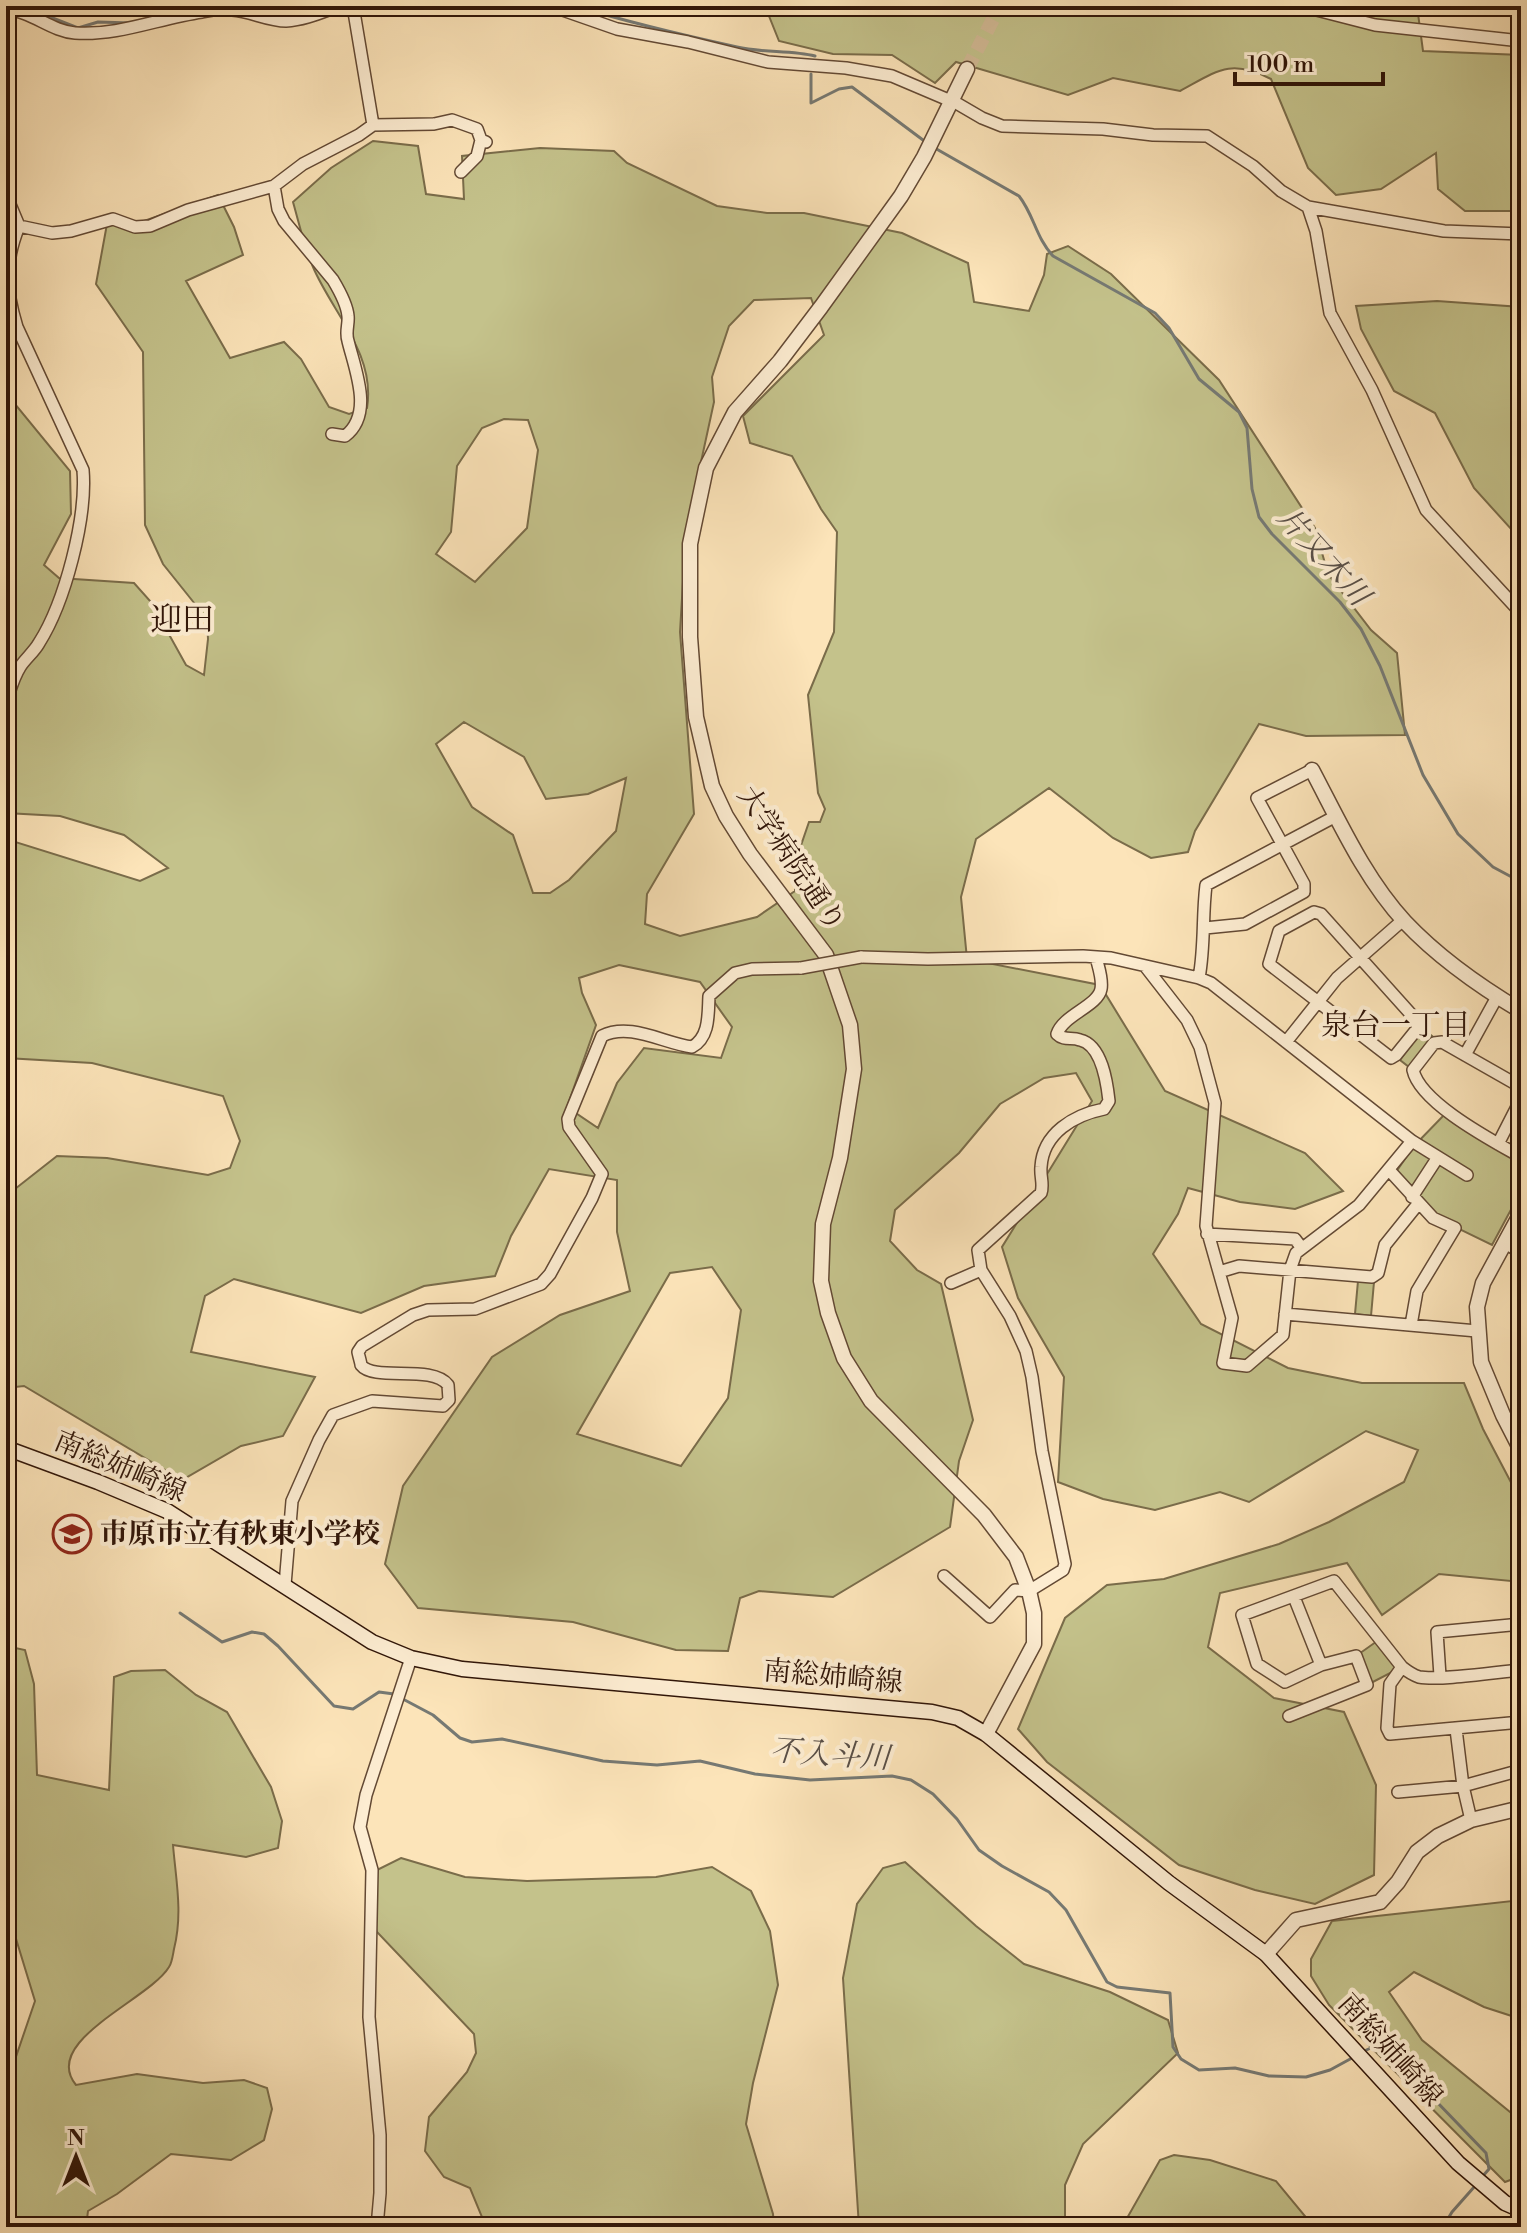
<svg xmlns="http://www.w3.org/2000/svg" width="1527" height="2233" font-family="'Libre Bodoni','Noto Serif JP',serif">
	<rect width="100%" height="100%" fill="#fce4b9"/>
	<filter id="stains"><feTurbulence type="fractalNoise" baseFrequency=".0025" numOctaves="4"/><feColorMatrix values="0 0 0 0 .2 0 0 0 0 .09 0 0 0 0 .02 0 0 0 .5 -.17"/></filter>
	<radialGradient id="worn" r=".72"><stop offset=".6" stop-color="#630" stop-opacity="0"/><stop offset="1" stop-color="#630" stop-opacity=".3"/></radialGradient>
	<path fill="#c4c28b" stroke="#7a6c4a" stroke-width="2" fill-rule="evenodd" d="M765,6H1417L1423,51L1521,55V207L1518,211H1465L1438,189L1436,153L1381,189L1336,195L1308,168L1271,79C1230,58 1217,71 1180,91L1113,78L1068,95L956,62L935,83L892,55L833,54L779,41Z
		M373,141L418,146L426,194L464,199L462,156L540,148L614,151L627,163L717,206L767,213H804L902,233L968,263L974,302L1029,311L1044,275L1047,254L1068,246L1111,274L1219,380L1315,528L1328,574L1371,630L1397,653L1405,735L1306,736L1259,724L1195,831L1188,852L1151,858L1113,838L1049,788L976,839L961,897L967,959L1100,985L1165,1091L1305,1153L1343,1191L1295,1209L1240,1202L1188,1188L1178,1214L1153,1254L1201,1324L1288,1368L1362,1383H1464L1483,1429L1515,1490L1521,1494V1582L1439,1574L1382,1615L1347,1563L1220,1593L1208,1647L1274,1698L1344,1712L1376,1785L1374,1875L1315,1904L1255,1890L1179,1865L1047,1762L1018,1729L1065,1618L1107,1585L1164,1579L1279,1544L1329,1522L1404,1482L1418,1450L1366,1431L1249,1502L1220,1492L1155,1510L1103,1499L1058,1482L1064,1377L1018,1298L1002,1247L1092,1101L1076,1073L1044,1078L1000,1104L959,1153L895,1210L890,1241L917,1270L941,1284L973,1420L959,1461L950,1527L833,1597L759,1591L740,1598L728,1651L676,1650L573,1622L418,1608L385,1564L403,1486L492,1357L560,1315L630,1291L617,1232V1180L549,1169L511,1236L495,1276L424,1286L361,1313L234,1279L205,1296L191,1352L315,1377L283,1436L241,1446L182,1480L24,1386L6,1388V1187L15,1189L57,1156L107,1158L208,1175L230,1168L240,1141L223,1096L92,1063L6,1058V839L140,881L168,868L124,835L60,816L6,813V393L70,471L71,514L44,565L59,578L134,583L151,602L186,665L204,675L208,639L207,619L163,564L145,525L143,352L96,284L107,224L127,227L218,195L234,227L243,255L186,281L230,358L284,342L301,359L329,407L349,414L367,408C376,354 332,312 313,267C304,246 299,223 293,202L331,168ZM811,298L824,335L743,416L750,443L792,456L821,509L837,532L834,632L808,695L818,793L825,809L820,822H809L797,857L795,891L757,917L680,936L645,924L647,894L694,814L680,632L686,531L714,402L712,377L729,326L754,300ZM504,419L528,420L538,450L527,528L475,582L436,554L451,532L457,466L482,428ZM464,722L524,757L546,799L588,794L626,778L616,831L569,880L550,893H533L513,835L472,807L436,744ZM619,965L700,982L732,1027L721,1058L644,1048L617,1083L598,1128L567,1107L596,1025L582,993L579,978ZM712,1267L741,1310L728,1398L681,1466L577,1434L670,1273Z
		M1437,301L1521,307V540L1474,488L1435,413L1394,391L1361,329L1356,306Z
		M1423,1029L1432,1036L1409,1067L1400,1060Z
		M1444,1115L1521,1163V1191L1492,1245L1457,1228L1427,1208L1396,1172L1414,1146Z
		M1358,1281L1374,1282L1371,1316L1355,1314Z
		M1380,1639L1402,1667L1367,1685L1356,1656Z
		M6,1646L25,1650L34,1684L37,1775L109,1790L114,1677L131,1671L165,1670L196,1695L227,1712L271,1787L282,1821L278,1848L246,1857L173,1845C176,1881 183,1913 174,1949C173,1954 172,1963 169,1967C149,2000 40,2041 76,2085L137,2074L203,2083L244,2080L267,2088L272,2109L264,2140L231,2160L171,2154L117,2194L88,2211L86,2227H6V2086L35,2001L6,1906Z
		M401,1858L465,1877L527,1881L656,1877L712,1867L751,1891L770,1931L778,1985L753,2083L746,2124L773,2214L774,2227H474L482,2217L470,2188L444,2177L425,2151L429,2117L467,2072L476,2053L474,2034L377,1932L366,1903L377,1870Z
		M905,1862L976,1926L1024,1964L1110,1992L1168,2020L1178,2053L1083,2144L1065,2185V2227H859L843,1978L857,1904L883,1868Z
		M1521,1900V2019L1484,2007L1414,1972L1389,1992L1422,2040L1521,2121V2176L1505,2182L1329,2005L1311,1976V1959L1332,1921Z
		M1174,2155L1210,2160L1276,2181L1314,2227H1122L1160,2160Z"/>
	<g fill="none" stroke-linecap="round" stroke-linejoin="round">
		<path stroke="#767973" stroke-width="3" d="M22,6L78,28L98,22L131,23
			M248,6L287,15L317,6
			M575,6C628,22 682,35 737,47C762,53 792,50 815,56
			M811,74V103L839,89L852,87L927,143
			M933,147L1019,196C1034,215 1036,238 1053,256L1155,313L1169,328L1199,379L1239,412L1247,428L1252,489L1259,517L1272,534L1340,602L1361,629L1380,666L1423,775L1458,834L1493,867L1521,882
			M180,1613L222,1642L252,1632L264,1634L278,1646L334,1706L353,1709L379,1692L394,1694
			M401,1698L433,1715L460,1738L472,1742L502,1739L603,1761L657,1765L700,1761L755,1774L810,1780L892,1776L911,1780L933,1794L957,1819L979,1850L1002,1866L1049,1892L1066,1910L1107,1982L1117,1987L1170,1993L1173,2047L1181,2059L1199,2070L1235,2068L1269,2076L1306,2077L1330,2070L1352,2058
			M1362,2052L1373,2047H1384L1486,2153L1489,2169L1482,2177
			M1443,2227L1452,2212L1475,2186"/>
		<path stroke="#d3bb96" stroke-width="14" stroke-dasharray="14 7" stroke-linecap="butt" d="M967,69L1000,6"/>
		<defs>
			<path id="minor" d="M353,6L373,125
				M551,6L617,29L688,42L768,62L846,68L892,76L958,104L982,118L1002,126L1103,129L1153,135L1207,136L1253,166L1281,191L1308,207L1444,231L1521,234
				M1301,6L1375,25L1521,41
				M6,10C31,10 50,31 75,33C119,36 159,18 202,12C211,10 223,9 232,10C250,11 268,21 286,21C305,20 322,12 339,6
				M461,172L477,156L481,140
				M274,186L278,209L284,221L333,280C339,290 347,304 348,316C349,324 345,332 348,341C355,370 374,414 345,436L332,434
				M6,195L19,226C4,264 5,288 17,327L83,470C87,518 65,602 39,643C34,652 25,659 20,667C13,678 10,691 6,702
				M1308,207L1316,231L1330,313L1372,390L1426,510L1521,613
				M19,226L52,233L71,231L113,219L135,227L150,226L188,210L274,186L303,164L359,135L373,125L434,124L452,120L477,129L481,140L486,142
				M1314,912L1321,914L1417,1021V1029L1396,1055L1391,1058L1269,964L1279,931Z
				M1205,928L1245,924L1304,892V884L1257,798L1312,770
				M861,957L928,959L1083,956L1111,958L1199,978L1211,983L1412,1141L1467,1175
				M1145,966L1187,1020L1200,1047L1215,1103L1206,1226L1232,1318L1223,1363L1247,1366L1283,1335L1290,1270L1296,1253L1359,1205L1412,1141
				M1199,978C1205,945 1202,917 1206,885L1336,816
				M1286,1042L1337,978L1403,920
				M1465,1055L1497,997
				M1521,1087L1442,1042L1434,1043L1413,1070C1420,1103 1493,1141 1521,1157
				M1498,1144L1521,1099
				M1389,1170L1433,1218L1455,1228L1417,1291L1411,1325
				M1412,1197L1438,1157
				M1207,1234L1295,1239L1301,1247
				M1506,1244L1521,1252
				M1219,1272L1239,1266L1372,1277L1378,1273L1385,1245L1418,1204
				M951,1283L981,1270
				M1285,1314L1477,1331
				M944,1576L990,1617L1015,1590L1029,1591L1063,1570L1065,1564L1042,1451L1032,1377L1026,1351L1010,1316L981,1270L978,1250L1041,1193C1044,1184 1040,1177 1041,1167C1043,1133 1074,1115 1104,1109L1109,1101C1107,1083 1102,1045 1080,1040C1071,1037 1064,1041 1057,1034C1063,1015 1098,1006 1101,989C1103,979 1098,966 1096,957
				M285,1585L292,1501L319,1440L333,1415L372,1401L443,1406L449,1400L448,1385C432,1364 374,1382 361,1365C361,1363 358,1353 358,1352L362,1346L413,1315L428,1310L475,1309L541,1284L550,1274L592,1198L602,1174L569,1127L568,1119L602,1036C630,1022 663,1043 692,1047C710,1037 708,1014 709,996L735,973L752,969L801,968
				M1294,1597L1321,1665
				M1402,1667L1390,1684L1387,1728L1390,1734L1521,1722
				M1440,1676L1437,1632L1521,1624
				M1289,1716L1367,1685L1356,1656L1321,1665L1285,1682L1257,1664L1242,1615L1334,1581L1402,1667C1407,1671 1413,1675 1419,1677C1441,1681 1496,1672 1521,1670
				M1456,1729L1463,1786L1471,1820
				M1398,1792L1463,1786L1521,1770
				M377,2227L380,2193V2135L369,2017L372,1870L360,1827L366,1795L411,1658"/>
			<path id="tertiary" d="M967,69L924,157L901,196L821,307L780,361L735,412L706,468L690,544V637L696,717L712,786L726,816L750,854L826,955L850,1025L854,1069L840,1158L823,1224L821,1281L828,1313L844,1358L871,1401L984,1515L1016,1557L1029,1591L1034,1613V1644L986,1734
				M1312,770C1339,821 1365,879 1405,922C1439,958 1479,986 1521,1011
				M1521,1213L1483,1283L1477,1307L1481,1362L1503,1415L1521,1450
				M1266,1954L1296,1920L1380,1902L1398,1882L1417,1852L1438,1836L1471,1820L1521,1808"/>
			<path id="secondary" d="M6,1448L98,1482L167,1511L372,1642L411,1658L462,1669L932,1712L958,1718L986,1734L1169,1883L1266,1954L1458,2163L1505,2203L1521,2210"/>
		</defs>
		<use href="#minor" stroke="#634934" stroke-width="14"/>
		<use href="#tertiary" stroke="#634934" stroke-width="17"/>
		<use href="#secondary" stroke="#301508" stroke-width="17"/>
		<use href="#minor" stroke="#fdedd2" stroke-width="11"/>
		<use href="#tertiary" stroke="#fdedd2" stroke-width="14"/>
		<use href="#secondary" stroke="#fdedd2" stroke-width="14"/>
		<defs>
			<path id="minor-bridge" d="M801,968L861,957"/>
		</defs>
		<use href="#minor-bridge" stroke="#634934" stroke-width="14" stroke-linecap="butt"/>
		<use href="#minor-bridge" stroke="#fdedd2" stroke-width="11"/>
	</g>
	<defs>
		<symbol id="school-ring" viewBox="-11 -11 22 22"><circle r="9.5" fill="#fdedd2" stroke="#8f2418" stroke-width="1.5"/><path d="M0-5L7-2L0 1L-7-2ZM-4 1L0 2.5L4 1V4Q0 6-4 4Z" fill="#8f2418"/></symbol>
	</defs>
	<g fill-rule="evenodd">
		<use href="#school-ring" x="50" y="1512" width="44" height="44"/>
	</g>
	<g text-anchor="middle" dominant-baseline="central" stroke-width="8" stroke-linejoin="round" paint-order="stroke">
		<g font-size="28" fill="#301508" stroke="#fdedd2">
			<text transform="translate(791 859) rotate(56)">大学病院通り</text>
			<text transform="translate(120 1467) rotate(23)">南総姉崎線</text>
			<text transform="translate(833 1677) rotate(5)">南総姉崎線</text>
			<text transform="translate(1390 2050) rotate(48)">南総姉崎線</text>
		</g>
		<g font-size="28" font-weight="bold" fill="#301508" stroke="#fdedd2" text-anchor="start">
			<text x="100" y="1534">市原市立有秋東小学校</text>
		</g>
		<g font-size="30" font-style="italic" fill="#594f47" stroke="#fdedd2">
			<text transform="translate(1323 557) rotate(48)">片又木川</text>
			<text transform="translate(830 1755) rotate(4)">不入斗川</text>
		</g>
		<g font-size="30" fill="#301508" stroke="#fdedd2">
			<text x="1396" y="1026">泉台一丁目</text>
		</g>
		<g font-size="32" fill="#301508" stroke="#fdedd2">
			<text x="182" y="620">迎田</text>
		</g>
	</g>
	<rect width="1527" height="2233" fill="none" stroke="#fce4b9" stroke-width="32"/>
	<rect x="8" y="8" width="1511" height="2217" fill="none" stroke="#301508" stroke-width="4"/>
	<rect x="16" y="16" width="1495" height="2201" fill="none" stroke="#301508" stroke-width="2"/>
	<g transform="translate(76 2157)" stroke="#fdedd2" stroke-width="6" paint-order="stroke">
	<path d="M0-6L14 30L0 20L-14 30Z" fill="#301508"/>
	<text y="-12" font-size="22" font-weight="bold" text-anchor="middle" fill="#301508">N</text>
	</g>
	<path d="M1235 72v12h148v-12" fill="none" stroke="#301508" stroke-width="4"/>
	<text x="1247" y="72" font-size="24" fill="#301508" stroke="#fdedd2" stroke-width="6" paint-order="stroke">100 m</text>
	<rect width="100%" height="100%" filter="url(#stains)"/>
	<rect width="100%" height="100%" fill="url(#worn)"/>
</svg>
